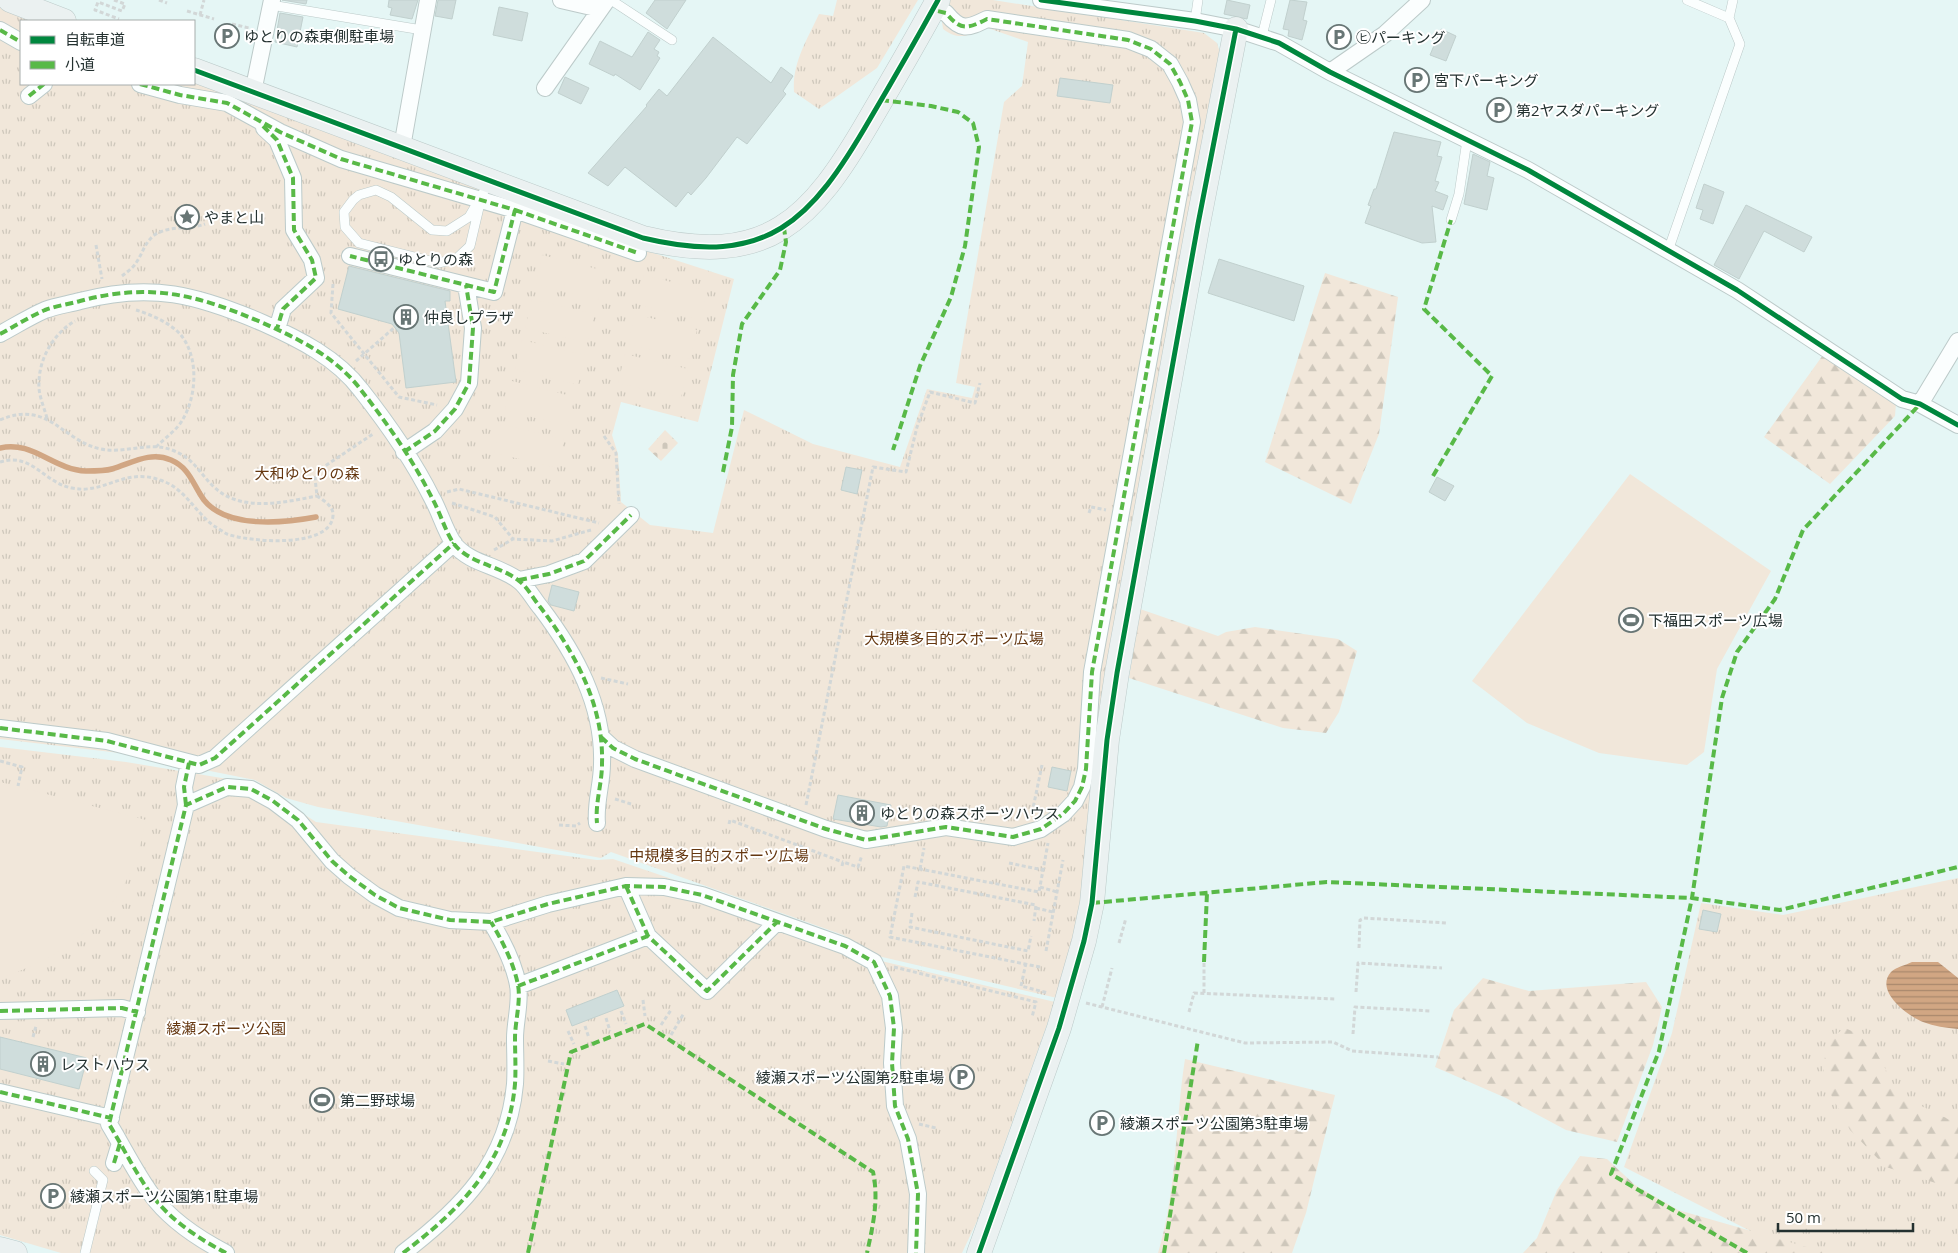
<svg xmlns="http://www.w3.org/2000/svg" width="1958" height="1253" font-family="'Open Sans','Noto Sans JP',sans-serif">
	<defs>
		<pattern id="grass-tufts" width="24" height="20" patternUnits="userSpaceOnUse" patternTransform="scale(1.25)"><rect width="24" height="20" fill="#f1e7da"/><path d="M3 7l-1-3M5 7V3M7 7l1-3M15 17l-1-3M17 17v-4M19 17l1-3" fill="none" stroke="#cec7bb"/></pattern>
		<pattern id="forest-firs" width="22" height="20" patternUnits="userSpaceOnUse" patternTransform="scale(1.25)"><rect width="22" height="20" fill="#f1e7da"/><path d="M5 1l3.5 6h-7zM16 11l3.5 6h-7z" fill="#cec7bb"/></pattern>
		<pattern id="cemetery-stones" width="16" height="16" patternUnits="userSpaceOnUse" patternTransform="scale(1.25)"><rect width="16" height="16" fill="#f1e7da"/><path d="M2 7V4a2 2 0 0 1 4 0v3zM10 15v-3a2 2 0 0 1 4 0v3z" fill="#cec7bb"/></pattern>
		<pattern id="water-rules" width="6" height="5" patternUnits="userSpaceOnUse" patternTransform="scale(1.25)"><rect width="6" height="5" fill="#d1a683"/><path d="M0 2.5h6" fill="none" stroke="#a9886c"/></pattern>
	</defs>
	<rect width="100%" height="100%" fill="#e5f6f5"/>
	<path fill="url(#grass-tufts)" d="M837,0H918L877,68L819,109L794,92C792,63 807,40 819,14L833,16Z
		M949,0H993L1204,33L1217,43L1220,53L1086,882L1072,953L1057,998L878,956L843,935L611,852L601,858L318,807L286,798L255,780L120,753L0,739V6L40,21H21V84H194V79L638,248L734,279L698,422L621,402L612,435L618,454L621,502L650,525L713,533L744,410L813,444L900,467L927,389L972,398L975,387L956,383L1004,102L1022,86L1028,42L985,27C969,36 959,41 943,29L941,15Z
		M0,747L126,762L257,784L316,822L597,860L613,859L840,936L877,960L1055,1002L977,1221L962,1253H61L0,1235Z
		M1958,878V1253H1794L1624,1167L1672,1033L1701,903L1783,915Z"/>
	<path fill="url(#forest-firs)" d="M1325,273L1398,297L1379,434L1351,504L1265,462Z
		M1823,355L1896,403L1895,416L1830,484L1764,437Z
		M1140,609L1218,636L1226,632L1255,627L1338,639L1357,651L1339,712L1326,733L1283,728L1129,678Z
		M1483,978L1529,991L1646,982L1662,1007L1653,1045L1617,1142L1566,1130L1506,1098L1435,1067L1454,1010Z
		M1845,1028L1869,1039L1886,1070L1891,1087L1913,1102L1958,1124V1194L1948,1187L1886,1167L1850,1130L1830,1093L1823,1068L1828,1040Z
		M1185,1059L1335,1095L1306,1213L1292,1253H1158C1177,1192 1175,1122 1185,1059Z
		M1580,1156L1607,1159L1635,1185L1678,1210L1828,1253H1523L1537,1238L1557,1190Z"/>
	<path fill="url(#cemetery-stones)" d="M665,430L678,443L661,461L648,449Z"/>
	<path fill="#f1e7da" d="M542,255L605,271L598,300L536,284Z
		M644,275L707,291L700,320L637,304Z
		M532,299L595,314L587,343L525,328Z
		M635,314L697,330L690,359L628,344Z
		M522,340L585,355L578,385L515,369Z
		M625,354L688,369L681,398L618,383Z
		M512,381L575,397L567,426L505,410Z
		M501,424L564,439L557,468L494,453Z
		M1630,474L1771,571L1717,669L1704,752L1687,765L1599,753L1527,723L1472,681Z
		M0,782L146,820C142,835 140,851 134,865C108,924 60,959 0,978Z"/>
	<path fill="url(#water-rules)" d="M1912,962H1938L1958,978V1029C1946,1028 1934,1026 1923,1022C1908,1016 1874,991 1891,972C1896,967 1906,965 1912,962Z"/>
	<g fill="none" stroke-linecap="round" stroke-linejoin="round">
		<path stroke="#d1a683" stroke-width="5.5" d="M0,448C32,440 54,470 86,471C94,471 105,471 112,469C132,463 150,451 171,460C190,468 193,485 204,500C227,529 284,523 316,517"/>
	</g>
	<path fill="#cfdddc" stroke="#c1d0ce" d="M282,0H307L306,4Z
		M389,0H418L412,19L390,15L392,8L388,7Z
		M438,0H456L452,19L435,16Z
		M655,0H686L667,29L646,13Z
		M1227,0L1250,5L1247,19L1224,14Z
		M1290,0L1307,2L1303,20L1307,21L1302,40L1288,36L1289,30L1283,29Z
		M499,7L528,13L522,41L493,35Z
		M280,13L303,17L297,47L275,42Z
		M1441,29L1456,36L1446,61L1430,55Z
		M648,32L660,40L654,49L659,52L657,56L660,58L640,90L615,74L614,76L589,64L600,41L632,57Z
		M713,37L771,83L781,67L793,76L783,91L786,94L747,144L737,137L706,178L691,195L688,192L676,207L625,167L608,186L588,173L647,106L646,105L659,89L667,96Z
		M565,77L589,88L581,104L558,93Z
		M1060,78L1113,85L1110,103L1057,96Z
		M1394,132L1441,142L1437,156L1442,157L1435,181L1439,182L1435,191L1448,196L1443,210L1432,206L1436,242L1422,243L1365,223L1371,206L1368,205L1374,189H1376Z
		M1473,154L1490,162L1487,176L1494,178L1487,210L1464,204Z
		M1704,184L1724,192L1713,224L1700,219L1703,210L1696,208Z
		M1746,205L1812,237L1804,252L1764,231L1739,279L1714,265Z
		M1219,259L1304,286L1294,321L1208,293Z
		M349,266L450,291V301H445L456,382L406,388L399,333L392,324L338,309Z
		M846,467L862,470L857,494L841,490Z
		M1437,477L1454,486L1445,501L1429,492Z
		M552,585L579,592L574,611L551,605L548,601Z
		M1052,767L1071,771L1067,791L1048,787Z
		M838,795L891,805L887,826L881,827L833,819Z
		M1703,910L1721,914L1717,932L1699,929Z
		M617,990L624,1006L572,1026L566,1010Z
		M0,1037L87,1058L79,1089L0,1069Z"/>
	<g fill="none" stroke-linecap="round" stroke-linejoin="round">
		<defs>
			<path id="lane" d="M611,0L672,40
				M271,5L422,30
				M1729,18L1733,0
				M1195,21L1198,0
				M1262,36L1271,0
				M481,199L470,246L456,259L438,263L359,243L345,227L344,212L353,200L359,195L376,190L391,197L432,230L447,231L469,217L490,181
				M1451,220L1459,194L1467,140
				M1668,251L1740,44L1729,18L1687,0
				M85,1253L103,1180L94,1171"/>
			<path id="street" d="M561,0L600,9
				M1041,0L1195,21L1236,29L1279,43L1330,72L1528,170L1737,290L1902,399L1920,404L1958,425
				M0,30L21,42
				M1330,72L1385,34L1422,0
				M140,84L180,95L227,103L280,132L341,159L515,210L494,292L350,256
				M545,88L607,0
				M253,92L272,0
				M29,96L44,84
				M264,128L277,140L293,178L294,230L312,260L316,278L283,309L277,329
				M402,147L428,0
				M515,210L638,253
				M0,334C15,326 29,317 45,310C56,306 69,304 80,301C151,282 198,295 263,323C299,339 337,358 361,390C387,423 413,460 432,498C440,512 445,531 454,544C470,564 498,565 518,580C527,586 534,600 541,608C575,653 604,705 602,764C602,784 595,803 597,823
				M1920,404L1958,341
				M404,452L435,431L455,409L469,383L473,328L466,285
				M519,580L549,574L584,561L631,515
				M0,728L107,741L199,765L215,758L454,543
				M601,737L613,748L635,759L826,829L866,840L946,827L1013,837L1041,829L1063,814L1075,801L1082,787L1086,769L1092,672L1192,122L1188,100L1180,82L1170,64L1151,49L1128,40L987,19C967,29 961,31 946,13L933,10
				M186,805L184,787L189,763
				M626,886L648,936L707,991L777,922
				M518,986L648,936
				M0,1011L122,1008L137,1012
				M0,1092L111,1118
				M114,1163L120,1143
				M226,1253C199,1239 169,1219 151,1194C135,1172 123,1147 109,1124L186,805L227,787L251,789L273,801L298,820L332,861L349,876L375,895L399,908L450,920L491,922L548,904L626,886L664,887L702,895L845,946L874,962L890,996L894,1028L892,1063L895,1106L908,1139L918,1194L916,1253
				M403,1253C462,1208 508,1162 515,1084C516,1069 515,1053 515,1038C515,1022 521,1001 518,985C514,964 502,940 491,922"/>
			<path id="secondary" d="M10,0L64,21
				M194,70L643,238C768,268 811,221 870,119C893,80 916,40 938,0
				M0,1249L15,1253
				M979,1253L1059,1028L1084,941L1092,903L1107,740L1117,673L1198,224L1236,29"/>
		</defs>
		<use href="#lane" stroke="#bccac9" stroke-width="10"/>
		<use href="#street" stroke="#bccac9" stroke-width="18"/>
		<use href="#secondary" stroke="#bccac9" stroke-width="25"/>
		<path stroke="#d2d7d7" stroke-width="3" stroke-dasharray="4 2.5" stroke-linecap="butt" d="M114,0L125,4L122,11L98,2L95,10L119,19
			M159,0L167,3
			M187,11L214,19
			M200,15L204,0
			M232,24L249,28
			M96,245L102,279
			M122,276C127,272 133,268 136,263C143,253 145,241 156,234C172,225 189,230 205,224
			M333,284L331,313L399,397L437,405
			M136,310C150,314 170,323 180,334C199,356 197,395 183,419C178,429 165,438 156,447
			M356,361L395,327
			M47,418C44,407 38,394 39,383C39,358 54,333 75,321
			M0,420C48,399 62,441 101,449C125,454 148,441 172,450C194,458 199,473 214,487C241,513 286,502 317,496
			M604,436L616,453L619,504
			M0,462C32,452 44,483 72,488C104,495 124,467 160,480C185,488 194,511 214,526C218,528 223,532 227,534C249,542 330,549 333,516C334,506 324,501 317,496L315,478L319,470L373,434
			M447,492L459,489L599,523
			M452,503L495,517L513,539
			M1089,513L1091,507L1106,510
			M494,550L513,539L552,541L591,530
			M601,678L628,684
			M0,761L22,767L18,786
			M615,799L631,804
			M806,805L873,467L906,472L917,427L930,392L975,403L980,383
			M1032,813L1042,765
			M729,824L730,820L843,862
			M559,825L576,826L580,823
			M1009,863L1043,870
			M842,866L843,862L858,867L862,855
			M920,869L924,848
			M1040,887L1057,892
			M915,897L918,882L1036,905L1034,921
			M1036,908L1053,912
			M912,913L910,927L1028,951L1031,936
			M1119,943L1126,918
			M1359,948L1360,920L1364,918L1446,923
			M1046,951L1063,860
			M1026,963L1021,986L1048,993
			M894,967L1036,1002L1032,1017
			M1040,967L890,937L904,866L1039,892L1048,843
			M1356,992L1358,963L1442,968
			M1204,993V962
			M643,1000L645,1016
			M1086,1003L1245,1043L1333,1042L1352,1051L1438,1057
			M1102,1007L1112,968
			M621,1011L626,1024
			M1189,1012L1194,993L1336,999
			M606,1018L610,1031
			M661,1025L671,1010
			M585,1026L589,1038
			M568,1031L574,1044
			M1353,1034L1355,1007L1431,1011
			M671,1035L684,1013
			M33,1037L36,1026
			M548,1061L564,1064
			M919,1124L936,1128"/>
		<use href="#lane" stroke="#fbfefe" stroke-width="9"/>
		<use href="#street" stroke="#fbfefe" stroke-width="16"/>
		<use href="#secondary" stroke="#ebf1f1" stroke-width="24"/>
		<path stroke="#58b947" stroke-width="4" stroke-dasharray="8 4" stroke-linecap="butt" d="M0,30L21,42
			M140,84L180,95L227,103L280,132L341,159L515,210L494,292L350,256
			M29,96L44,84
			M881,100L931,106L958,112L973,123L979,147L965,246L951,297L920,366L893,450
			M263,126L277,140L293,178L294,230L312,260L316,278L283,309L277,329
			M515,210L638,253
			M0,334C15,326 29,317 45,310C56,306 69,304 80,301C151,282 198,295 263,323C299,339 337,358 361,390C387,423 413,460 432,498C440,512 445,531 454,544C470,564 498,565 518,580C527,586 534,600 541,608C575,653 604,705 602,764C602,784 595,803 597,823
			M404,452L435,431L455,409L469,383L473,328L466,285
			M723,472L732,427L733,375L742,324L780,270L786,242L784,228
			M1433,476L1492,376L1424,309L1451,220
			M519,580L549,574L584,561L631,515
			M0,728L107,741L199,765L215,758L454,543
			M601,737L613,748L635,759L826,829L866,840L946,827L1013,837L1041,829L1063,814L1075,801L1082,787L1086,769L1092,672L1192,122L1188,100L1180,82L1170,64L1151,49L1128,40L987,19C967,29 961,31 946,13L933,10
			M186,805L184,787L189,763
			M626,886L648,936L707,991L777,922
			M1092,903L1327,882L1692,898L1780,910L1958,867
			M1204,962L1207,893
			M518,986L648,936
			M0,1011L122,1008L137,1012
			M0,1092L111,1118
			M114,1163L120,1143
			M226,1253C199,1239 169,1219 151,1194C135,1172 123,1147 109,1124L186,805L227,787L251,789L273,801L298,820L332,861L349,876L375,895L399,908L450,920L491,922L548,904L626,886L664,887L702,895L845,946L874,962L890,996L894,1028L892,1063L895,1106L908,1139L918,1194L916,1253
			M403,1253C462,1208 508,1162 515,1084C516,1069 515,1053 515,1038C515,1022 521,1001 518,985C514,964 502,940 491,922
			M528,1253L571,1052L645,1024L873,1172C879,1200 873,1225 867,1253
			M1164,1253L1198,1040
			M1747,1253L1611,1174L1659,1051L1692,898L1722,698L1737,652L1775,599L1803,530L1920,404"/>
		<defs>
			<path id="cycleway" d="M1041,0L1195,21L1236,29L1279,43L1330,72L1528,170L1737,290L1902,399L1920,404L1958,425
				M194,70L643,238C768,268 811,221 870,119C893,80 916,40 938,0
				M979,1253L1059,1028L1084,941L1092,903L1107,740L1117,673L1198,224L1236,29"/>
		</defs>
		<use href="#cycleway" stroke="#fff" stroke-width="8"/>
		<use href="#cycleway" stroke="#00873e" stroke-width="5"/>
	</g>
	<defs>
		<symbol id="parking-ring" viewBox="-11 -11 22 22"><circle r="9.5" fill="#fff" stroke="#687675" stroke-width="1.5"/><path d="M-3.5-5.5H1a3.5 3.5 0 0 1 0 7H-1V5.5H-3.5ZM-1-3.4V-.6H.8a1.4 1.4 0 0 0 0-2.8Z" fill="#687675"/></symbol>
		<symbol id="sight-ring" viewBox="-11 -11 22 22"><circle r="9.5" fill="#fff" stroke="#687675" stroke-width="1.5"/><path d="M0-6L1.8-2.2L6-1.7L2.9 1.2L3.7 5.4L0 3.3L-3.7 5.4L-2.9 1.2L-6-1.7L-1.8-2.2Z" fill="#687675"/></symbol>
		<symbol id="bus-ring" viewBox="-11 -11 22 22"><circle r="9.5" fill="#fff" stroke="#687675" stroke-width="1.5"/><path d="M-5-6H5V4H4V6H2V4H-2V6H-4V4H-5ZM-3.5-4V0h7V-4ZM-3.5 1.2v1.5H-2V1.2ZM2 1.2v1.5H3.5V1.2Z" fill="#687675"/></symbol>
		<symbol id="building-ring" viewBox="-11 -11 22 22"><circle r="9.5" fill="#fff" stroke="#687675" stroke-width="1.5"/><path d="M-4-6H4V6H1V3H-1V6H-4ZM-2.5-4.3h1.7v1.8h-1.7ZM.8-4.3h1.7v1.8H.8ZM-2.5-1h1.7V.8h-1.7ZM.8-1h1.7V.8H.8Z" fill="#687675"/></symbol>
		<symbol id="stadium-ring" viewBox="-11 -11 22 22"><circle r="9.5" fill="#fff" stroke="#687675" stroke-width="1.5"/><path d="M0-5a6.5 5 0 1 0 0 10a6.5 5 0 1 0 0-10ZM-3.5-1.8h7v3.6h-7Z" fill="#687675"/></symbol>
	</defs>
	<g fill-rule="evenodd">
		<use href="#parking-ring" x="213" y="22" width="28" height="28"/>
		<use href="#parking-ring" x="1325" y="23" width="28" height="28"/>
		<use href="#parking-ring" x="1403" y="66" width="28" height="28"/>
		<use href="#parking-ring" x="1485" y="96" width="28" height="28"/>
		<use href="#sight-ring" x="173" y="203" width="28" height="28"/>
		<use href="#bus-ring" x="367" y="245" width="28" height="28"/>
		<use href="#building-ring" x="392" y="303" width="28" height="28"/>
		<use href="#stadium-ring" x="1617" y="606" width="28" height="28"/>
		<use href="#building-ring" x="848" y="799" width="28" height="28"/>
		<use href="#building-ring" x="29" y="1050" width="28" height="28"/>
		<use href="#parking-ring" x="948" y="1063" width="28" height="28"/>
		<use href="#stadium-ring" x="308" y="1086" width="28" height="28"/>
		<use href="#parking-ring" x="1088" y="1109" width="28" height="28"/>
		<use href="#parking-ring" x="39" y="1182" width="28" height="28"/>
	</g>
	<g text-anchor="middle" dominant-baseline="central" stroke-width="4" stroke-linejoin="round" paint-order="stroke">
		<g font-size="15" fill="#243130" stroke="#fff" text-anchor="start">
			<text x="244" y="36">ゆとりの森東側駐車場</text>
			<text x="1356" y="37">㋪パーキング</text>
			<text x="1434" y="80">宮下パーキング</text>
			<text x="1516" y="110">第2ヤスダパーキング</text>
			<text x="204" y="217">やまと山</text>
			<text x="398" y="259">ゆとりの森</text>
			<text x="424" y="317">仲良しプラザ</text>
			<text x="1648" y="620">下福田スポーツ広場</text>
			<text x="880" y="813">ゆとりの森スポーツハウス</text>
			<text x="60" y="1064">レストハウス</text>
			<text x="944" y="1077" text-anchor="end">綾瀬スポーツ公園第2駐車場</text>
			<text x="340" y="1100">第二野球場</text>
			<text x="1120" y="1123">綾瀬スポーツ公園第3駐車場</text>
			<text x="70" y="1196">綾瀬スポーツ公園第1駐車場</text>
		</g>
		<g font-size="15" fill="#653710" stroke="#fff">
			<text x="307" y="473">大和ゆとりの森</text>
			<text x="954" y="638">大規模多目的スポーツ広場</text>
			<text x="719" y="855">中規模多目的スポーツ広場</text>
			<text x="226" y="1028">綾瀬スポーツ公園</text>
		</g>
	</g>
	<rect x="20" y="20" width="175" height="65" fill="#ffffff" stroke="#a7adac"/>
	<rect x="30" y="36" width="25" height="8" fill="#00873e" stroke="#a7adac"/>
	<text x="65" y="45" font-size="15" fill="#243130">自転車道</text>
	<rect x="30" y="61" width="25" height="8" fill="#58b947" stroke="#a7adac"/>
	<text x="65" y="70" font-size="15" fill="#243130">小道</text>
	<path d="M1778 1223v8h135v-8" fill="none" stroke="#243130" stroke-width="2.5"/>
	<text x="1786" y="1223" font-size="15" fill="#243130" stroke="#ffffff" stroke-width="4" paint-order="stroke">50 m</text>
</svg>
